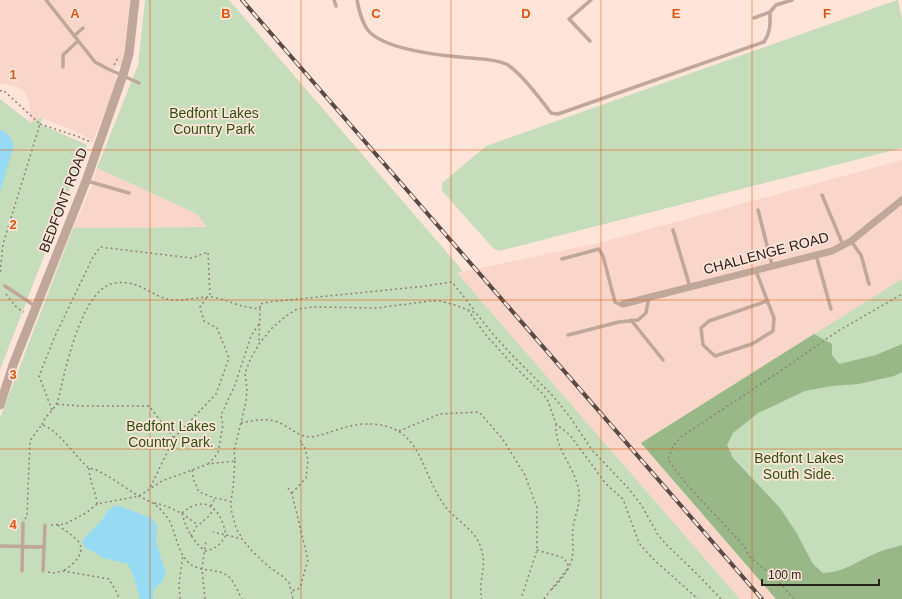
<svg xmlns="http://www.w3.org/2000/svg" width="902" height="599" font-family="Helvetica,sans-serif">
	<rect width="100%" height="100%" fill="#ffe4d9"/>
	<path fill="#f9d6c9" d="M0,0H130L127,51L122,65L116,67L113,73L116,77L117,83L92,143L88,138L73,130L54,123L43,118L31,123L29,101L25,93L18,87L5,84H0Z
		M902,160V280L641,443L776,599H740L457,273L599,243Z
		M97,168L197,214L208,227L73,228L93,183Z"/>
	<path fill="#c6ddbb" d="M145,0H229L463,271L457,273L740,599H0V418L73,228L207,227L197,214L97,168L138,65Z
		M897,0H898L902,20V148L499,251L494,249L442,191V183L486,146Z
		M0,99L31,123L43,117L40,124L87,145L0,370Z
		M902,279V599H776L641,443Z"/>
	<path fill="#98b888" d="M814,334L832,344V355L839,364L876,355L902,344V372L894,376L859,384L832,386L805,391L758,413L733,433L727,445L733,458L780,508L796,532L813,564L823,573C844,572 854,563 872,555C882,550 892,548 902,545V599H776L641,443Z"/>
	<path fill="#97daf3" d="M0,129L9,135L14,145L0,193Z
		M117,505L151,518L157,526L156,541L161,558L166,573L161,583L154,589L153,599H140L134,578L128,564L103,558L94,552L85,548L82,541L102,520L108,510Z"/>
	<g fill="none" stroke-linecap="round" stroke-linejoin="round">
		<path stroke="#927f78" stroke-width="1.5" stroke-dasharray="2 3" stroke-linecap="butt" d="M114,65L119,56
			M0,91L3,90L40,124L3,244L0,273
			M40,124L79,137L91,142
			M6,294L17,308L24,312
			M260,308V304L269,302L418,287L452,282L475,311
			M468,310L485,334L513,365L543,394L548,401L556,424L570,435L606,484L623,499L639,543L653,559L698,599
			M57,404L79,406H149L174,438L150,488
			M52,410L39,376L55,336L93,257L100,247L191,258L208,252L210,296
			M241,423C255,420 269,417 282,424C292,429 298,436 310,437C328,435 344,425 363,424C422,422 418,467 444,505C453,518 475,530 480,545C483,553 484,561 483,569C482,578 479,590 482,599
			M556,424C554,447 573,465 578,487C582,503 575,513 573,528C572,536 573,543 573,550C573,567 561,580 550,591L569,567
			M42,425C45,415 55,410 58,400C65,371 79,303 105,287C111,282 121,282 128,283C143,285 154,296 167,299C180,303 198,296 213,297C223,299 232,303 242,306C247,307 254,308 260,309L259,344
			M399,431L440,414L479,412L502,438L525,475L537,508V550L521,599
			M174,438L216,394L229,358L217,328L204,321L200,307L207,297
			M235,461L233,488L231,501V509L236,528L242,538
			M208,464L214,458L218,452L223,425L221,415L235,385L251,336L259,324
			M89,468C89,481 96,491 97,504
			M192,470L194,481L199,492L215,498L230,501
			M288,488L292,494L308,560L300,588L292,591
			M292,493L306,478L308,460L304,445L300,444L302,437
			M154,503C172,506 184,515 198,525
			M211,506L215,498
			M182,513C206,493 221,509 226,535L242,539L253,552L269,567L281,575L289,582L293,599
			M182,513C186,529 192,540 205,551C216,549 221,544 226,535L213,532
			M25,519L27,516L30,441L39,428L42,425C57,428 77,459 89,468C92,469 95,469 98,471C111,477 124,487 137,495C146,500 155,503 162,511C165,515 169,519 171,524C176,536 178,552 188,562C198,573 216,567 228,576C234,581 238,592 242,599
			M51,525L65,524L86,513L97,504L139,496L162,481L192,470L208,464L235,461L234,451L246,402L247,389L245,373L250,360L259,344L272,328L286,316L297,309L314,307L377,308L430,301H440L452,304L476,313L492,333L511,354L553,396L570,417L592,450L629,489L642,506L658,535L666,544L700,577L721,599
			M58,525C64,530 71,534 76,539C89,551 73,565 63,571
			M191,536L196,527L208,517L214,509
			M537,550L564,558L569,567
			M48,572L53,573L63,571L109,579L118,595V599
			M180,599L179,584L183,555
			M205,599L202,569L206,540
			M544,599L550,591
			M794,599L778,581L749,556L744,546L689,487L677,472L668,459L673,446L682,436L773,376L838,331L902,294"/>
		<path stroke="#bfa799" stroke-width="3.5" d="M46,0L95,62L108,69L139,83
			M334,0L336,6
			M357,0C359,10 361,20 367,29C382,50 445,56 470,58C481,59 495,59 506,64C518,70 542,101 551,113L558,114L764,42C771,32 770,23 770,12L776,5L792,0
			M754,18L770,12
			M74,36L83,28
			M590,41L569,19L591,0
			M63,67V55L78,41
			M87,181L129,193
			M822,195L843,245
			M758,210L772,265
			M673,230L690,287
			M851,241L861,255L869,284
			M816,255L831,309
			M562,259L599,249L603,256L615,302L621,305L623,304
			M756,271L774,318L773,331L752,344L715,356L703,345L701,328L709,321L767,301
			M5,286L35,306
			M631,320L663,360
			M568,335L619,322L638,320L646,313L649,297
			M0,546L44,547
			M22,571L23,523
			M43,571L45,525"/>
		<path stroke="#bfa799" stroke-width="7" d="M623,304L832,251L851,241L902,200"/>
		<path stroke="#bfa799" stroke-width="9" d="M0,405L13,365L86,181L123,75L129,54L135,0"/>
		<defs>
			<path id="rail" d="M242,0L762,599"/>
		</defs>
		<use href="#rail" stroke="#584a45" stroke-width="4"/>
		<use href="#rail" stroke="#ffe4d9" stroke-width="2.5" stroke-dasharray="8" stroke-linecap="butt"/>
	</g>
	<path fill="none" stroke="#de560d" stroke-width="1" stroke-opacity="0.55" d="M150,0V599M301,0V599M451,0V599M601,0V599M752,0V599M0,150H902M0,300H902M0,449H902"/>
	<g text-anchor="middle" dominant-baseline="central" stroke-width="3.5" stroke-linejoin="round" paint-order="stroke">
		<g font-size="14" fill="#2a520e" stroke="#ffe4d9">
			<text x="214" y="113">Bedfont Lakes<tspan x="214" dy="16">Country Park</tspan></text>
			<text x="171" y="426">Bedfont Lakes<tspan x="171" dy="16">Country Park.</tspan></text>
			<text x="799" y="458">Bedfont Lakes<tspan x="799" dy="16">South Side.</tspan></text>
		</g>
		<g font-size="14" fill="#2a201c" stroke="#ffe4d9">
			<text transform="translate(63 200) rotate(-69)">BEDFONT ROAD</text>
			<text transform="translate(766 253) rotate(-15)">CHALLENGE ROAD</text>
		</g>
	</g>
	<g font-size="13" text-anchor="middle" font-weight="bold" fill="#de560d" stroke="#ffe4d9" stroke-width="3.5" stroke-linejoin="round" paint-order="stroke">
		<text x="75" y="18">A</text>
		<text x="226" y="18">B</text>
		<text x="376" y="18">C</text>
		<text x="526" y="18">D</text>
		<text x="676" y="18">E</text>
		<text x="827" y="18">F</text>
		<text x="13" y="79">1</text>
		<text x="13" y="229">2</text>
		<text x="13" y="379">3</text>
		<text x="13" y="529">4</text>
	</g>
	<path d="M762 579v6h117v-6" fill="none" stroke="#2a201c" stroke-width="2"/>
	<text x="768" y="579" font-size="12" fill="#2a201c" stroke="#ffe4d9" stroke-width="3" paint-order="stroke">100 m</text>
</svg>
